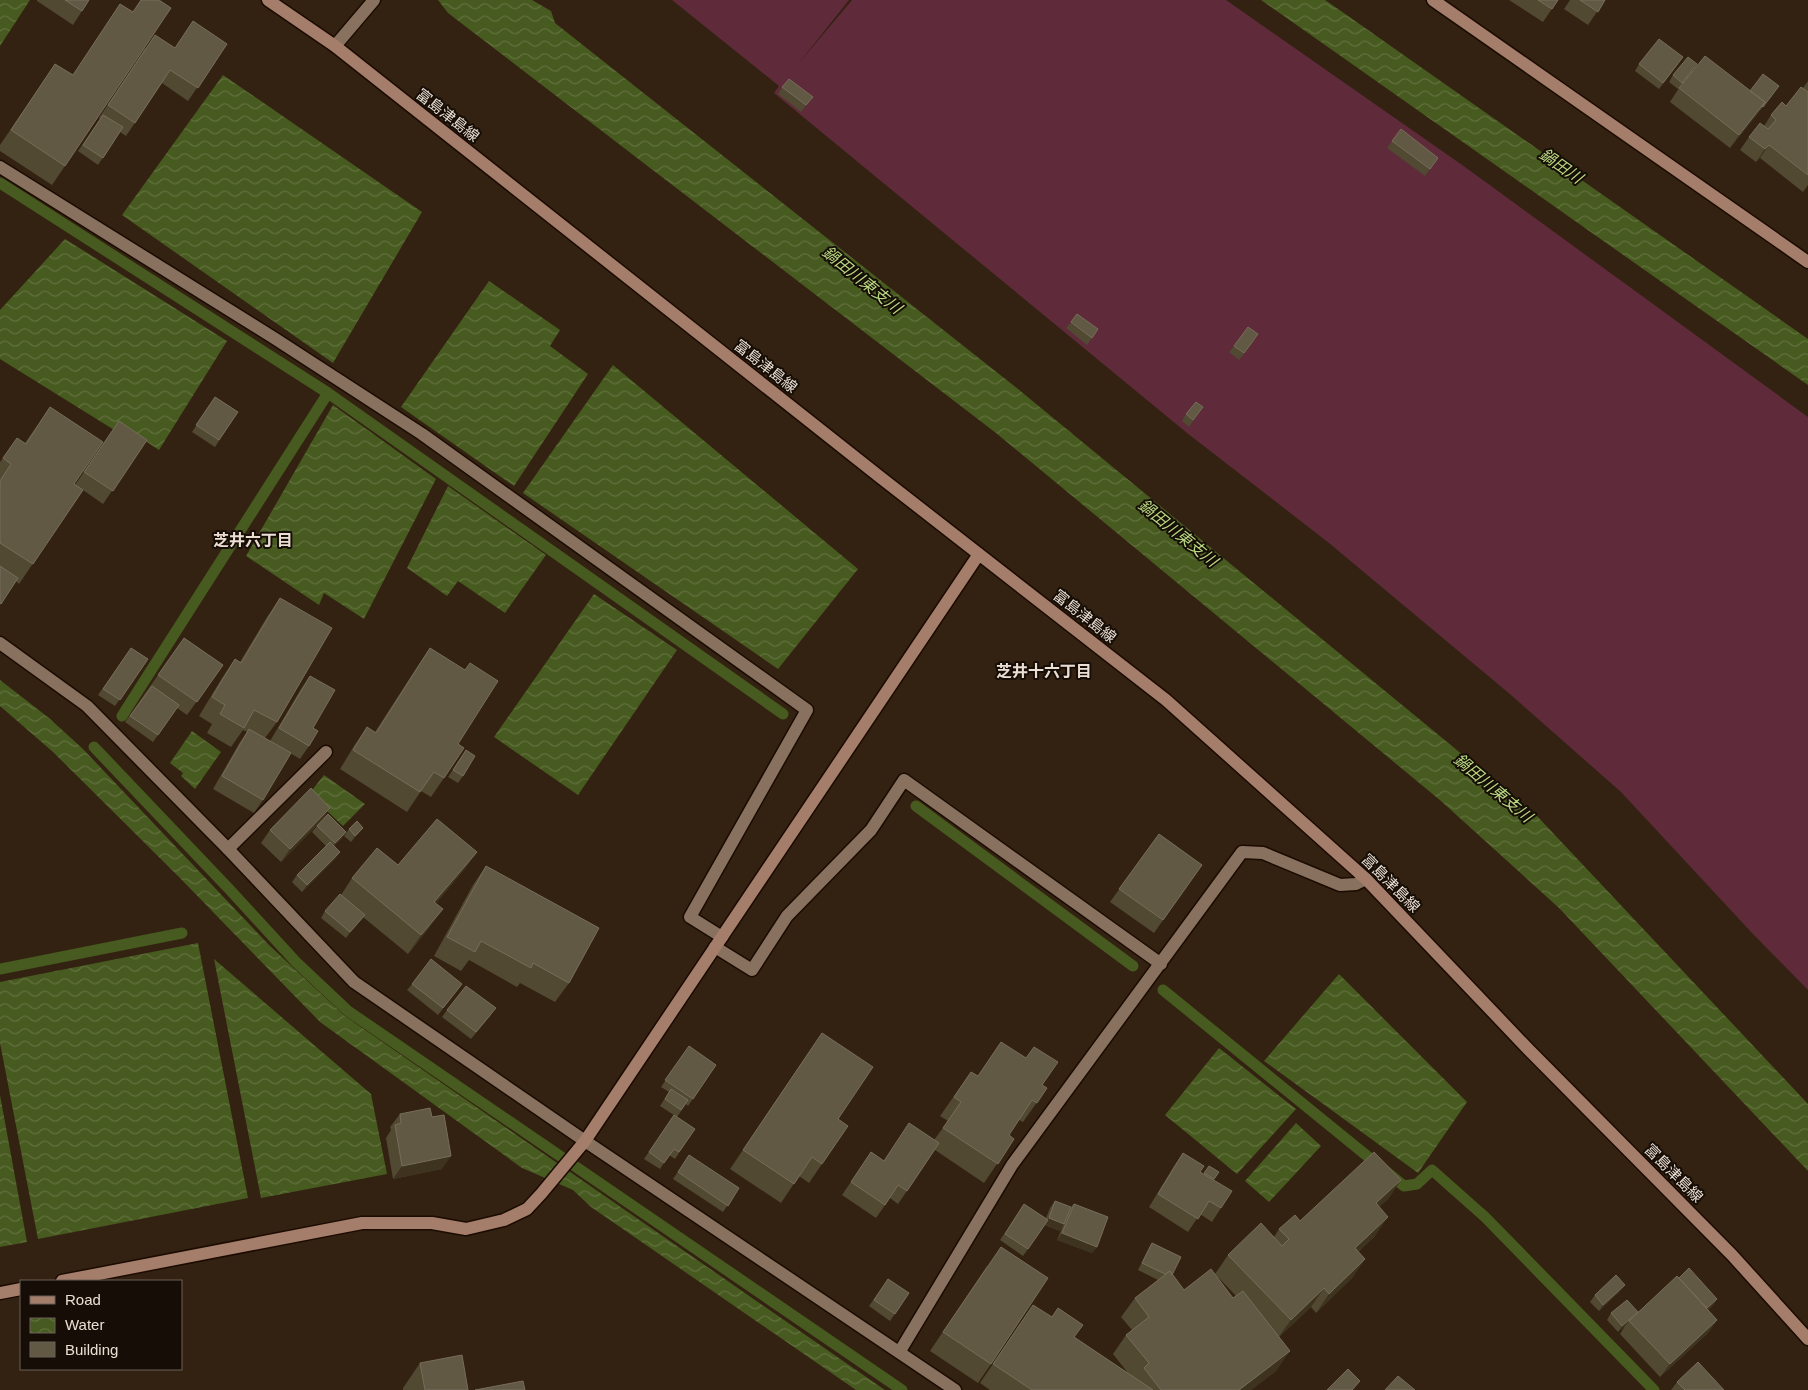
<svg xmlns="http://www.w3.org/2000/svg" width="1808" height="1390" font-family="Arial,'Noto Sans JP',sans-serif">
	<defs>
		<pattern id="water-waves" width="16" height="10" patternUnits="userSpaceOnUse" patternTransform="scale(1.25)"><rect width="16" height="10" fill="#475a1f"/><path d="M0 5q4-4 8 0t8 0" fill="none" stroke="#62713f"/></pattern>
	</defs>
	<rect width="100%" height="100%" fill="#321"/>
	<path fill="#5f2a3a" d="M672,0H849L799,63L852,0H1226L1465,167L1808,417V990L1752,933L1621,792L1511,695L1329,543L1187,433L774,93L779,86Z"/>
	<path fill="url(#water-waves)" d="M0,0H30L0,46Z
		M438,0H532L551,11L555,23L1018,389L1537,816L1808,1104V1171L1559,908L1441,801L996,433L448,13Z
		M1261,0H1325L1341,11L1808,339V385Z
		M223,75L422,212L333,363L122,215Z
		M65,239L227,341L159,450L144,440L140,446L0,359V310Z
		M489,281L560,330L550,346L588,374L514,486L401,407Z
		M613,365L858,569L778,669L523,493Z
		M333,405L436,479L364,619L324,593L319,605L246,556Z
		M448,486L546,555L505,613L458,581L447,596L407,568Z
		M594,594L677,650L578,795L494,737Z
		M0,680L49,718L83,749L269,945L345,1016L885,1390H856L591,1207L573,1190L522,1168L320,1022L178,876L53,752L0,706Z
		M192,731L221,752L195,789L181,776L183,773L170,763Z
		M324,775L365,804L343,826L309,794Z
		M198,943L248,1198L38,1239L0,1043V982Z
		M214,959L371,1094L387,1174L261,1198Z
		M1339,974L1467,1102L1418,1173L1264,1061Z
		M1219,1048L1296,1109L1237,1174L1165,1115Z
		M0,1095L27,1242L0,1247Z
		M1296,1123L1321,1146L1269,1202L1245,1181Z"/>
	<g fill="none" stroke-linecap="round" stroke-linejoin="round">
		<path stroke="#475a1f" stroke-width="11" d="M0,183L328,393L122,716
			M328,393L783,714
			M94,747L231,891L296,962L348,1011L902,1390
			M916,806L1133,966
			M0,969L182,933
			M1163,990L1404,1186L1417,1184L1432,1170L1485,1217L1654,1390"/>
		<defs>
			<path id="lane" d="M228,849L326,752"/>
			<path id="street" d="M335,46L374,0
				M0,167L274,338L422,434L807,710L690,917L722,937
				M0,643L87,706L228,849L354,982L585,1141L955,1390
				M715,947L752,970L787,916L871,830L904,780L1161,964
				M900,1351L1012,1165L1242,852L1263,853L1340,885L1356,884L1366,879"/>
			<path id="secondary" d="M268,0L335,46L880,477L1166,700L1366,879L1529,1050L1732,1255L1808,1339
				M1433,0L1808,262
				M62,1281L362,1223H432L466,1229L504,1220L527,1209L541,1194L585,1141L979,554
				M0,1293L21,1289"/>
		</defs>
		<use href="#lane" stroke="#1b0b00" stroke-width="15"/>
		<use href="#street" stroke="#1b0b00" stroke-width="15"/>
		<use href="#secondary" stroke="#1b0b00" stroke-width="15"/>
		<use href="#lane" stroke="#88725f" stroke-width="12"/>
		<use href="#street" stroke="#88725f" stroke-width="12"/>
		<use href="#secondary" stroke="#a47d6b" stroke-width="12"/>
	</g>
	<path fill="#514932" d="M37,0H89L73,25L37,1Z
		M141,0L65,166L52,185L0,151V145L55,64L73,75L120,4L133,12Z
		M1509,0H1558L1543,22Z
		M1570,0H1605L1588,25L1564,9Z
		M227,44L188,101L162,83L126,136L120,132L98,165L78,151L100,119L99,118L145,48H175Z
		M1639,64H1678L1659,89L1635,71Z
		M1693,70L1678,89L1669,82L1673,75Z
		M1808,81V185L1803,192L1760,158L1756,162L1740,150L1749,137L1764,126L1771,115L1786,106L1803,88Z
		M782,87L813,97L801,112L778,94Z
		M1679,88L1750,91L1774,93L1730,148L1670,102Z
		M1392,141L1438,158L1425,176L1387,148Z
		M1071,322L1098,329L1087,345L1066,328Z
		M1254,341L1239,360L1229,352L1234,346Z
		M215,397L238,412L215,447L192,432Z
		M50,407L74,484L75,485L119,421L147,440L103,504L83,490L19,584L16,581L0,605V462L17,438L25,443Z
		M1203,407L1189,427L1182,421L1186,414Z
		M280,598L277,722L265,738L263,800L254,813L213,789L240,742L247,732L243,730L231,747L207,733L212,724L199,716L222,678L235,659L240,662L267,617Z
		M184,638L223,665L187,715L177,708L153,742L125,722Z
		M131,648L148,659L115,706L98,695Z
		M430,648L458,744L444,778L431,797L421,791L407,812L340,769L354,746L367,727L375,732L417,667Z
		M310,676L313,728L309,746L300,759L270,741L301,689Z
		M466,750L463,776L458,783L448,777Z
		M330,808L321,821L281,862L261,843L270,830Z
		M317,826L346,832L341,839L334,846L340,852L335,859L302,892L292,882L297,875L326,846L312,832Z
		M363,828L358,834L351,842L344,836L349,829Z
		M1159,834L1202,865L1154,933L1110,902Z
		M477,852L463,871L436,903L429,928L408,954L363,917L346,938L321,918L325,911L341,895L352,878L398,865Z
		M486,866L569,983L555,1002L520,983L517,987L469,960L461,971L434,956L473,885Z
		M412,984H462L438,1015L407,990Z
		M447,1010L491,1015L471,1039L442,1017Z
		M689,1046L716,1065L688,1106L686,1104L677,1117L660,1106L669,1092L661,1087Z
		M809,1052L838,1119L848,1126L809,1183L799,1176L781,1203L730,1169Z
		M971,1072L977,1076L1042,1085L1047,1088L1023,1122L1019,1120L1009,1135L1014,1139L984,1183L935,1150L898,1204L890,1198L876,1218L842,1195L871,1152L884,1161L934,1140L948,1121L940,1116Z
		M400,1114L442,1169L393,1179L386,1138L391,1130L390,1127Z
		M674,1115L695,1129L675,1159L669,1155L660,1169L644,1159Z
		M1183,1153L1200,1172L1204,1174L1209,1166L1219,1172L1214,1180L1221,1208L1212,1222L1200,1214L1188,1232L1149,1207L1174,1166Z
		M689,1155L739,1188L723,1212L673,1179Z
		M1401,1180L1388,1199L1379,1207L1375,1236L1358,1252L1365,1259L1352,1278L1316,1313L1311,1307L1279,1337L1277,1370L1251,1390H990L980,1383L1020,1324L1052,1317L1058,1308L1074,1337L1128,1373L1113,1354L1126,1335L1132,1330L1121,1317L1135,1298L1158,1280L1138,1270L1148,1250L1152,1243L1172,1275L1184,1290L1233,1298L1236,1296L1215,1274L1228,1255L1274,1237L1279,1229Z
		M1055,1201L1070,1208L1074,1204L1097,1247L1092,1253L1057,1240L1063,1226L1060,1231L1045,1225L1023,1256L1000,1240L1024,1204L1046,1218L1050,1208Z
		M987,1266L991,1364L978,1383L930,1351Z
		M1679,1278L1717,1299L1713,1305L1708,1310L1717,1320L1708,1333L1660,1377L1620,1334L1625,1326L1618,1332L1607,1320L1611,1313L1638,1312Z
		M888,1279L909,1293L890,1321L869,1306Z
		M1620,1291L1599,1311L1590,1302L1595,1295Z
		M420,1363L468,1390H403V1388Z
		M1677,1382L1724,1390H1671Z"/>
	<path fill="#3e331e" d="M1765,102L1756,116L1730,148L1739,135Z
		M1769,145L1760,158L1756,162L1765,149Z
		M330,808L321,821L281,862L290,849Z
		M363,828L358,834L351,842L355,836Z
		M346,832L341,839L330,850L335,843Z
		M340,852L335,859L302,892L307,885Z
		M477,852L463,871L421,921L434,902Z
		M443,909L429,928L408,954L421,935Z
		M365,915L360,921L346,938L350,932Z
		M451,1156L442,1169L393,1179L402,1166Z
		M1401,1180L1388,1199L1363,1223L1376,1203Z
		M1388,1217L1375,1236L1342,1268L1355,1248Z
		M1049,1218L1064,1224L1060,1231L1044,1224Z
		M1062,1233L1097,1247L1092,1253L1057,1240Z
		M1365,1259L1352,1278L1316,1313L1329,1294Z
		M1625,1285L1620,1291L1599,1311L1603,1305Z
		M1324,1288L1311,1307L1277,1339L1291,1320Z
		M1717,1299L1713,1305L1702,1315L1706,1309Z
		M1638,1312L1629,1321L1625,1326L1618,1332L1622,1326Z
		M1717,1320L1708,1333L1660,1377L1670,1364Z
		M1290,1351L1277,1370L1251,1390H1239Z"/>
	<path fill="#615944" stroke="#776e5a" d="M65,0H89L82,11Z
		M141,0H159L171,8L65,166L11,130L55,64L73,75L120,4L133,12Z
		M1538,0H1558L1552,9Z
		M1580,0H1605L1598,12Z
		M193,21L227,44L198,88L170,70L135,123L108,105L155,35L175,48Z
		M1659,39L1683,57L1663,83L1639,64Z
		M1705,56L1765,102L1739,135L1679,88Z
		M1688,57L1697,64L1682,83L1673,75Z
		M1763,74L1779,86L1763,107L1762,106L1765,102L1750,91Z
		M789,79L813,97L806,105L782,87Z
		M1801,87L1808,92V175L1769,145L1765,149L1749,137L1760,123L1768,129L1776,120L1771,115L1782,102L1786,106Z
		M103,115L123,127L103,158L83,145Z
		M1401,129L1438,158L1430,169L1392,141Z
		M1077,314L1098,329L1092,338L1071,322Z
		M1248,327L1258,334L1244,353L1234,346Z
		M215,397L238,412L219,440L196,425Z
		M1196,402L1203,407L1193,420L1186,414Z
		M50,407L103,442L74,484L83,490L33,564L0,543V481L11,464L3,458L17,438L26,444Z
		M119,421L147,440L113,491L84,472Z
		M0,566L18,578L1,604L0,603Z
		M280,598L332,628L277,722L254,710L244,728L220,714L225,705L212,697L235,659L241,663Z
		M184,638L223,665L197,702L158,675Z
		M131,648L148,659L120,700L103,689Z
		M430,648L465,670L470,663L498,681L458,744L464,748L444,778L434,772L420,792L353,750L367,727L376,733Z
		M310,676L335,690L313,728L318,731L309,746L279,728Z
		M152,686L179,705L158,735L130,716Z
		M249,729L291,753L263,800L222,776Z
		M466,750L475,756L463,776L453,770Z
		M311,788L330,808L290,849L270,830Z
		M328,814L346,832L335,843L317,826Z
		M437,819L477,852L434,902L443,909L421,935L352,878L377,848L398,865Z
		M357,821L363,828L355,836L349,829Z
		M1159,834L1202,865L1163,920L1119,889Z
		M330,842L340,852L307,885L297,875Z
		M486,866L599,928L569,983L533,963L531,968L481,941L475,952L447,937Z
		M340,894L365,915L350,932L325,911Z
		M431,959L462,984L443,1008L412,984Z
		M466,986L496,1008L476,1032L447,1010Z
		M822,1033L873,1067L838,1119L848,1126L822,1164L812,1157L794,1184L743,1150Z
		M1001,1042L1026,1058L1034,1047L1058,1062L1042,1085L1047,1088L1037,1103L1032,1100L1009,1135L1014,1139L998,1164L943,1128L961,1102L954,1097L971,1072L978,1076Z
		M689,1046L716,1065L693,1099L665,1080Z
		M671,1089L688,1100L681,1110L665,1099Z
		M430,1108L432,1117L444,1115L451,1156L402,1166L395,1125L401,1123L400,1114Z
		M674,1115L695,1129L679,1152L674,1149L664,1163L649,1152Z
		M909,1123L939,1143L907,1191L898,1185L885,1205L851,1182L871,1152L884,1161Z
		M1374,1152L1401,1180L1376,1203L1388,1217L1355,1248L1365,1259L1329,1294L1324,1288L1291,1320L1228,1255L1261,1223L1282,1246L1289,1239L1279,1229L1295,1215L1300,1221Z
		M1183,1153L1204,1166L1200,1172L1232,1191L1221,1208L1209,1201L1198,1219L1158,1194Z
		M689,1155L739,1188L728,1206L678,1172Z
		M1209,1166L1219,1172L1214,1179L1204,1173Z
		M1055,1201L1071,1207L1064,1224L1049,1218Z
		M1024,1204L1048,1220L1028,1249L1005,1234Z
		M1074,1204L1108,1217L1097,1247L1062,1233Z
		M1152,1243L1181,1257L1172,1275L1170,1271L1165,1274L1142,1263Z
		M1001,1247L1048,1278L991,1364L943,1332Z
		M1689,1268L1717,1299L1707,1308L1679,1278Z
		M1211,1269L1233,1298L1243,1291L1290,1351L1239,1390H1161L1144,1368L1149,1363L1126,1335L1149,1317L1135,1298L1170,1271L1184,1290Z
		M1616,1275L1625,1285L1603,1305L1595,1295Z
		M1677,1276L1717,1320L1670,1364L1629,1321Z
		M888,1279L909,1293L895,1314L874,1300Z
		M1627,1300L1638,1312L1622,1326L1611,1313Z
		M1033,1305L1052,1317L1058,1308L1083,1325L1074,1337L1153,1390H1032L993,1364Z
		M462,1355L468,1390H425L420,1363Z
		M1698,1362L1724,1390H1685L1677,1382Z
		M1348,1369L1360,1381L1352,1390H1327Z
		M1398,1376L1415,1390H1385Z
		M523,1381L525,1390H475Z"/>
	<g text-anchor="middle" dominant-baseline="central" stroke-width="4" stroke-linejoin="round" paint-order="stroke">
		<g font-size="15" fill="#ebdfd4" stroke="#150d06">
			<text transform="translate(448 115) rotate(38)">富島津島線</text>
			<text transform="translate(766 366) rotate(38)">富島津島線</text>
			<text transform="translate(1085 616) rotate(38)">富島津島線</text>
			<text transform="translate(1391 883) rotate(45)">富島津島線</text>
			<text transform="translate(1674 1173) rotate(45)">富島津島線</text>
		</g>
		<g font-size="16" font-style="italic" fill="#b8d781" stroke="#150d06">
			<text transform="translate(1561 166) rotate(35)">鍋田川</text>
			<text transform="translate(862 280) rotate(39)">鍋田川東支川</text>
			<text transform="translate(1178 533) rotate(39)">鍋田川東支川</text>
			<text transform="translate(1493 788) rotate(40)">鍋田川東支川</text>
		</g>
		<g font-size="16" font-weight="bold" fill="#ebdfd4" stroke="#150d06">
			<text x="253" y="540">芝井六丁目</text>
			<text x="1044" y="671">芝井十六丁目</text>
		</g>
	</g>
	<rect x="20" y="1280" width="162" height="90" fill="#150d06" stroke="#6b6158"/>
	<rect x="30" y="1296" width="25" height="8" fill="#a47d6b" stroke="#6b6158"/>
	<text x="65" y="1305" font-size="15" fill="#ebdfd4">Road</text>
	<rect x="30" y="1318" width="25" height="15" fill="url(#water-waves)" stroke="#6b6158"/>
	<text x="65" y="1330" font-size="15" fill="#ebdfd4">Water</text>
	<rect x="30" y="1342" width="25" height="15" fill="#615944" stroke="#6b6158"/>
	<text x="65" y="1355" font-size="15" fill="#ebdfd4">Building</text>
</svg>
